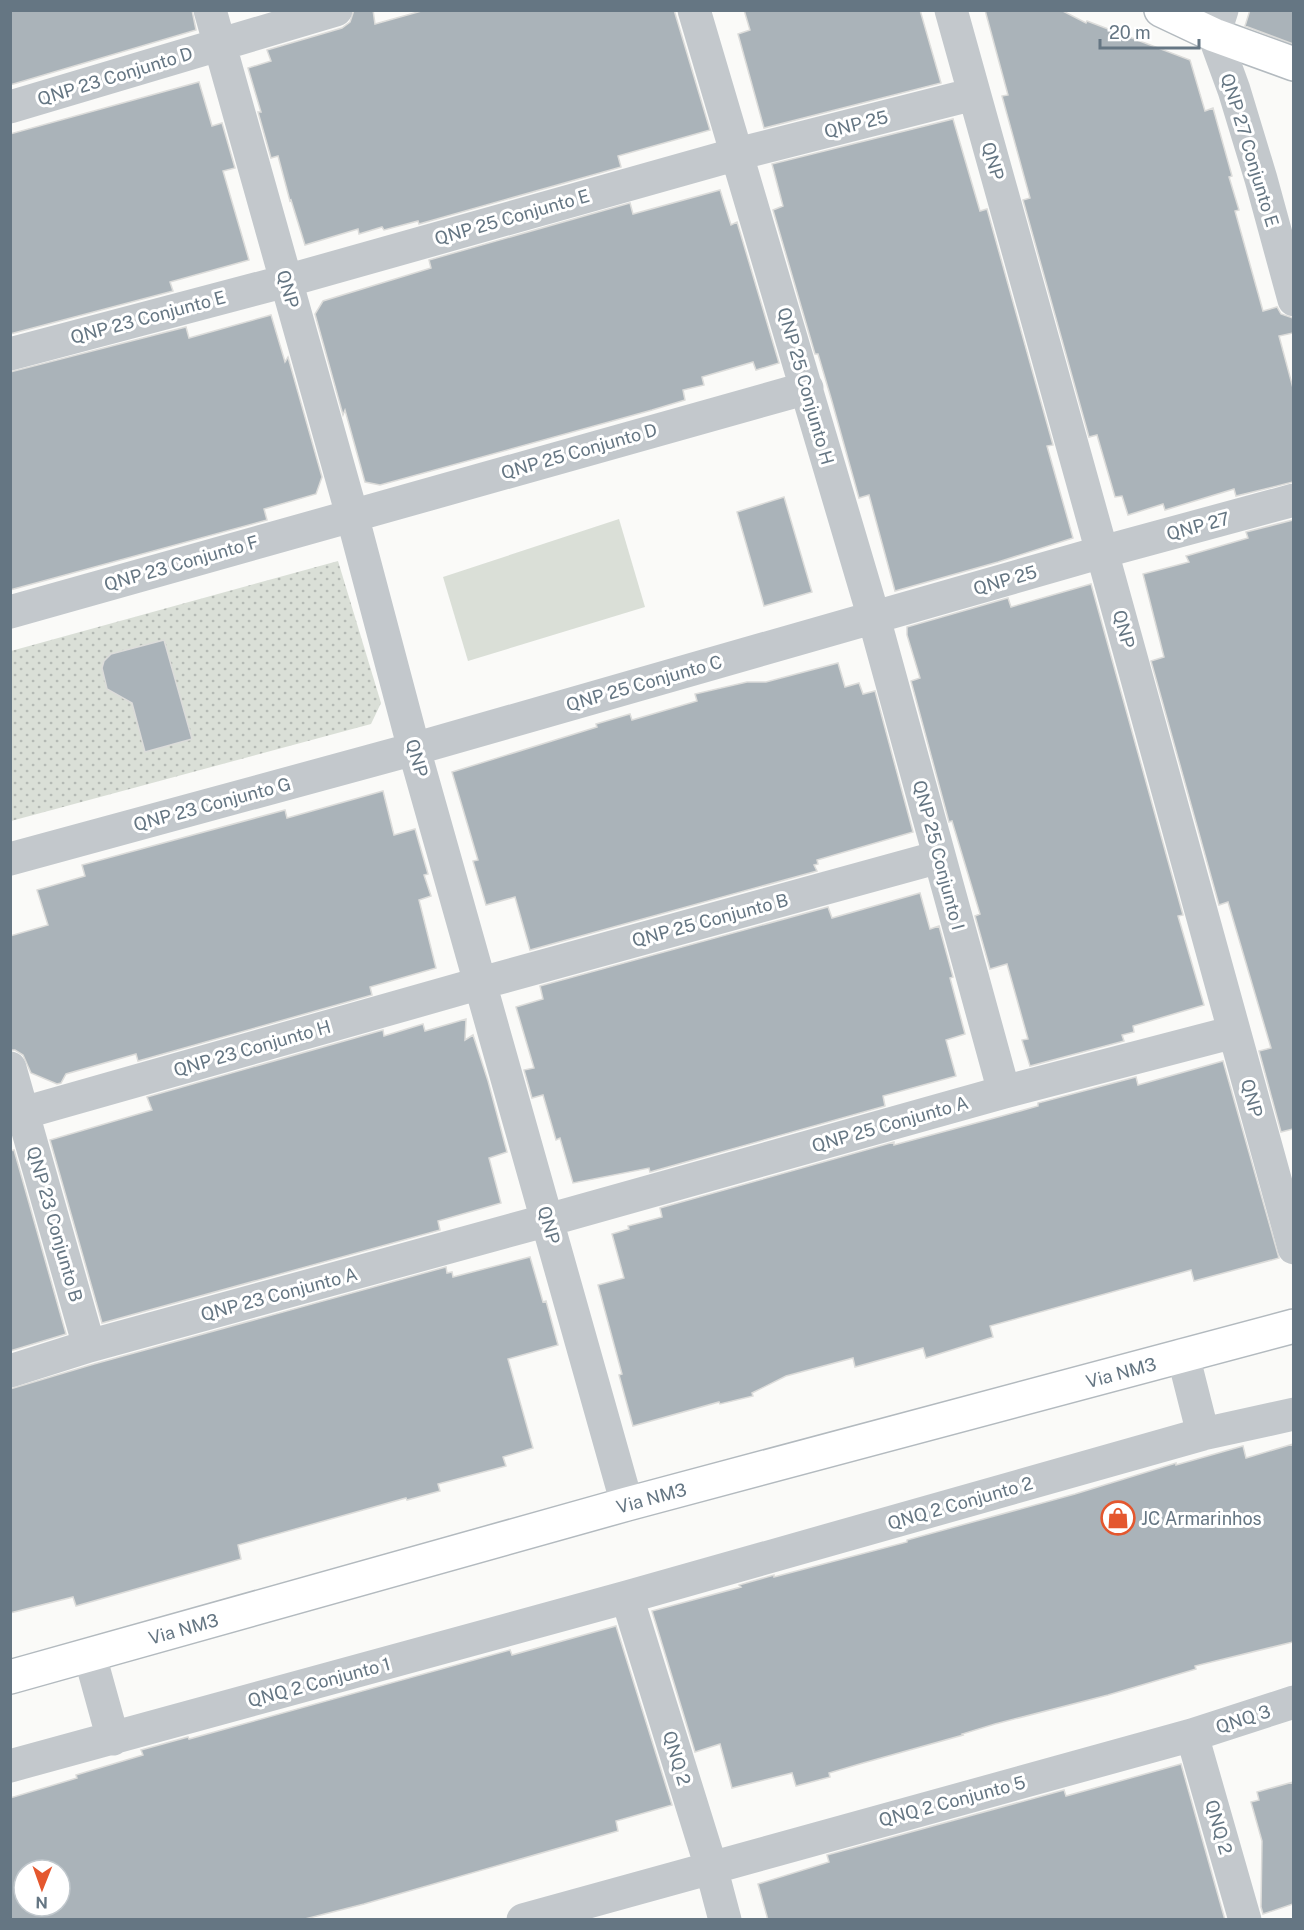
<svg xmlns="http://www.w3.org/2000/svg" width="1304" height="1930" font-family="'Public Sans',sans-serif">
	<defs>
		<pattern id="park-dots" width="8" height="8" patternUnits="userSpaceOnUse" patternTransform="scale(1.5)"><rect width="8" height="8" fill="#dadfd7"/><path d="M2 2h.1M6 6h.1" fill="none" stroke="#b4b9b4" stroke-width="1.8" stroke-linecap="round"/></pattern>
	</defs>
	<rect width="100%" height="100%" fill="#fafaf8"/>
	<path fill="#dadfd7" d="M619,519L645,607L468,661L443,577Z"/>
	<path fill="url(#park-dots)" d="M338,561L381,703L371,724L11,821V651Z"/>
	<path fill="#aab3b9" stroke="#dcdcda" stroke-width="1.5" fill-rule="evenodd" d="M10,10H192L196,30L10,85Z
		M354,10H373L375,24L425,10H674L710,130L618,156L621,167L419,224L418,221L384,230L382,227L359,234L358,229L305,245L291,200L290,201L278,156L271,158L258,112H261L248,68L271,61L267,50L342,28L350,22Z
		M744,10H920L941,83L764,128L738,34L750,30Z
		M985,10H1061L1086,23L1087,21L1190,60L1205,111L1213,108L1232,176L1229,177L1239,210L1235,211L1263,311L1277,307L1281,314L1293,318V333L1279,336L1293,388V482L1236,496L1234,489L1165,510L1163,504L1128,515L1122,496L1115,497L1097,435L1089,437L1023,200L1030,198L1002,96L1008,95Z
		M1250,10H1293V44L1245,26Z
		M199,82L212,126L222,123L235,168L223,171L249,260L170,282L173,291L10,334V134Z
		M953,119L980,211L987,209L1053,445L1047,446L1073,538L998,562L895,591L869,495L859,498L831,398L818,354H815L773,210L783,206L772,164Z
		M720,190L731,225L737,222L779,363L756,370L753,362L702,377L704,385L683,390L685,400L652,410L380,485L365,482L345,410L343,415L315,314L323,301L431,268L429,260L630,203L633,214Z
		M271,315L285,362L288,357L322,477L316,494L264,509L267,520L10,590V372L186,327L189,338Z
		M784,497L812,592L764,606L737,512Z
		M1293,520V1129L1281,1132L1259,1051L1271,1048L1228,902L1219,905L1151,661L1164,657L1143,574L1189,562L1186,556L1248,538L1246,532Z
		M1091,584L1183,915L1178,916L1204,1005L1133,1026L1134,1032L1122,1035L1124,1041L1030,1066L1022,1040L1028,1039L1007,964L990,969L975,916L980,914L952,821L949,822L911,681L920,678L907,635V627L1008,598L1011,607Z
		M164,640L192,739L145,752L132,703L107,689L102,668L104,661L111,654Z
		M838,663L845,687L859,683L863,694L875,691L913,832L817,860L818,864L814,865L817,871L530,950L515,897L486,905L473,861L478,860L452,772L597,727L596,724L630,714L632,720L697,701L695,694L747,682H766Z
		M383,791L394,835L415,829L428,874L424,875L431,896L419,900L436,968L370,987L372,995L138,1061L136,1054L66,1074L61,1083L57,1084L31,1073L23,1055L15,1050H10V936L48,925L37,890L85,876L82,865L285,810L287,818Z
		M920,893L930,929L939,926L953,977L950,978L965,1034L946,1040L956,1076L883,1096L885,1106L650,1172L649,1168L573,1183L560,1138L556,1140L543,1095L532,1098L524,1070L534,1068L516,1007L543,999L540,986L828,907L832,918Z
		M466,1019L465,1040L473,1035L488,1081L507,1152L489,1158L501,1203L438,1221L440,1230L102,1323L50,1140L152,1110L147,1097L383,1030L384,1036L423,1024L425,1031Z
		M1223,1061L1279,1258L1194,1281L1191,1270L990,1326L993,1337L926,1358L923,1348L855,1367L853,1358L786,1376L752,1393L753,1396L720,1404L719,1402L633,1426L619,1375L622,1374L598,1285L624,1278L612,1234L629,1229L628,1226L662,1217L660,1208L894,1142V1145L1002,1116L1038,1106V1103L1136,1077L1138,1085Z
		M14,1150L66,1334L10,1351V1151Z
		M530,1257L543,1302L546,1301L558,1345L508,1359L533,1448L503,1457L506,1466L438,1484L440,1491L407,1500L406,1498L238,1545L241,1559L76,1606L73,1597L10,1613V1389L94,1364L446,1267L447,1273L452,1272L453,1277Z
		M1293,1444V1642L1195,1666L1196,1669L1108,1695L995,1724L962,1734L963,1735L863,1763L829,1773L830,1777L796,1786L792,1773L732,1788L720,1744L695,1752L652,1611L741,1587L739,1585L774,1575V1577L907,1542V1540L1075,1494L1176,1463V1465L1243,1446L1246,1458Z
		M616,1626L672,1805L616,1821L618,1831L364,1904L301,1920H10V1798L77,1778L76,1775L143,1755L141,1750L188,1737L189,1739L510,1650L512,1655ZM24,1870H60V1906H24Z
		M1181,1764L1225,1920H768L758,1884L829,1862L827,1855L1064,1790L1066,1796Z
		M1293,1782V1904L1263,1914L1261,1907L1262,1841L1251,1802L1259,1800L1257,1792Z"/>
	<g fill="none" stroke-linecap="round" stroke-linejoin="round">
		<defs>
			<g id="secondary">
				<path d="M1161,10L1214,35L1294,64"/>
				<path id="s1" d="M10,1677L627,1504L1294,1326"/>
			</g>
		</defs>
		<use href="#secondary" stroke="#b3babf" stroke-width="36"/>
		<path stroke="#c3c8cc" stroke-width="33" d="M210,10L352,515L414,749L627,1504
			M694,10L874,618L1004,1092
			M951,10L1102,552L1294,1248
			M1222,10L1214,35L1234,90L1261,179L1294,300
			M10,107L336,10
			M10,354L286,281L737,154L974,94
			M10,612L807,388
			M10,859L414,749L1102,552L1294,500
			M10,1068L89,1346
			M23,1113L481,983L939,857
			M1183,1355L1203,1434
			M10,1371L89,1346L548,1220L1004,1092L1234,1032
			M627,1597L711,1867L725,1920
			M90,1656L113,1739
			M1192,1735L1245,1920
			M10,1766L627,1597L1203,1434L1294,1414
			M523,1920L1192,1735L1294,1702"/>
		<use href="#secondary" stroke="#fff" stroke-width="33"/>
	</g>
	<defs>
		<symbol id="shop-ring" viewBox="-11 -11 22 22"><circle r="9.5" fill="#fff" stroke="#e4572e" stroke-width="1.5"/><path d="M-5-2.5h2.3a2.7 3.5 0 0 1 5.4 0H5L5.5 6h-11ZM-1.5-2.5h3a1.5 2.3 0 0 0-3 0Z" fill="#e4572e"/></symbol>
	</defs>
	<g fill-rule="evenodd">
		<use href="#shop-ring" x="1099" y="1499" width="38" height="38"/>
	</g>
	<g text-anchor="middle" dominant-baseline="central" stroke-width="6" stroke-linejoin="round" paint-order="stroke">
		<g font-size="18" fill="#657683" stroke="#fff">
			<text transform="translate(115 76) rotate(-17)">QNP 23 Conjunto D</text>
			<text transform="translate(856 124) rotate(-14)">QNP 25</text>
			<text transform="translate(1250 150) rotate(73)">QNP 27 Conjunto E</text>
			<text transform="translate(993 161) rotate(74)">QNP</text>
			<text transform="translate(512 217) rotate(-16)">QNP 25 Conjunto E</text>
			<text transform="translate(288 289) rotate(74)">QNP</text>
			<text transform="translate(148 317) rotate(-15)">QNP 23 Conjunto E</text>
			<text transform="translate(806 386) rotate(74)">QNP 25 Conjunto H</text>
			<text transform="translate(579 451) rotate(-16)">QNP 25 Conjunto D</text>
			<text transform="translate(1198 526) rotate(-15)">QNP 27</text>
			<text transform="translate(181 563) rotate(-16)">QNP 23 Conjunto F</text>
			<text transform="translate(1005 580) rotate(-16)">QNP 25</text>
			<text transform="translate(1124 629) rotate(75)">QNP</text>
			<text transform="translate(644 683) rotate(-16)">QNP 25 Conjunto C</text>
			<text transform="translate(417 758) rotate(74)">QNP</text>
			<text transform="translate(212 804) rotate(-15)">QNP 23 Conjunto G</text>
			<text transform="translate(939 855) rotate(75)">QNP 25 Conjunto I</text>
			<text transform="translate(710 920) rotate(-15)">QNP 25 Conjunto B</text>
			<text transform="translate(252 1048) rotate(-16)">QNP 23 Conjunto H</text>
			<text transform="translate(1252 1098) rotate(75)">QNP</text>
			<text transform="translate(890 1124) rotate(-16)">QNP 25 Conjunto A</text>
			<text transform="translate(55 1224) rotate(74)">QNP 23 Conjunto B</text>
			<text transform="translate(549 1225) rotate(74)">QNP</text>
			<text transform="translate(279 1294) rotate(-15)">QNP 23 Conjunto A</text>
			<text stroke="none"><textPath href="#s1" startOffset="1152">Via NM3</textPath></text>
			<text stroke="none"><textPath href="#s1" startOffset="666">Via NM3</textPath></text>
			<text transform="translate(960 1503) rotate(-16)">QNQ 2 Conjunto 2</text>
			<text stroke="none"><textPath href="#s1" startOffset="180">Via NM3</textPath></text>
			<text transform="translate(319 1682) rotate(-15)">QNQ 2 Conjunto 1</text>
			<text transform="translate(1243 1719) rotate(-18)">QNQ 3</text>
			<text transform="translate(677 1758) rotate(73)">QNQ 2</text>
			<text transform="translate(952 1801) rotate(-15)">QNQ 2 Conjunto 5</text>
			<text transform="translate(1219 1827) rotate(74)">QNQ 2</text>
		</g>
		<g font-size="18" fill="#657683" stroke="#fff" text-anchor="start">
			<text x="1141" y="1518">JC Armarinhos</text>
		</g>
	</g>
	<rect width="1304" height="1930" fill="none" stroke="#657683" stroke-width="24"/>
	<g transform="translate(42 1888) rotate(181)"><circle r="28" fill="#ffffff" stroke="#c1c8cd" stroke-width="1.5"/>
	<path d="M0-4.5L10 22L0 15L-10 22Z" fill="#e4572e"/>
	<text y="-9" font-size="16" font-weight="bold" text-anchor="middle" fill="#657683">N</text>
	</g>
	<path d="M1100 39v9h99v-9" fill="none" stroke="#657683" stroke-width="3"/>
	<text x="1109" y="39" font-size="18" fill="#657683" stroke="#ffffff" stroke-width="4.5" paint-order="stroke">20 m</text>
</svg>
